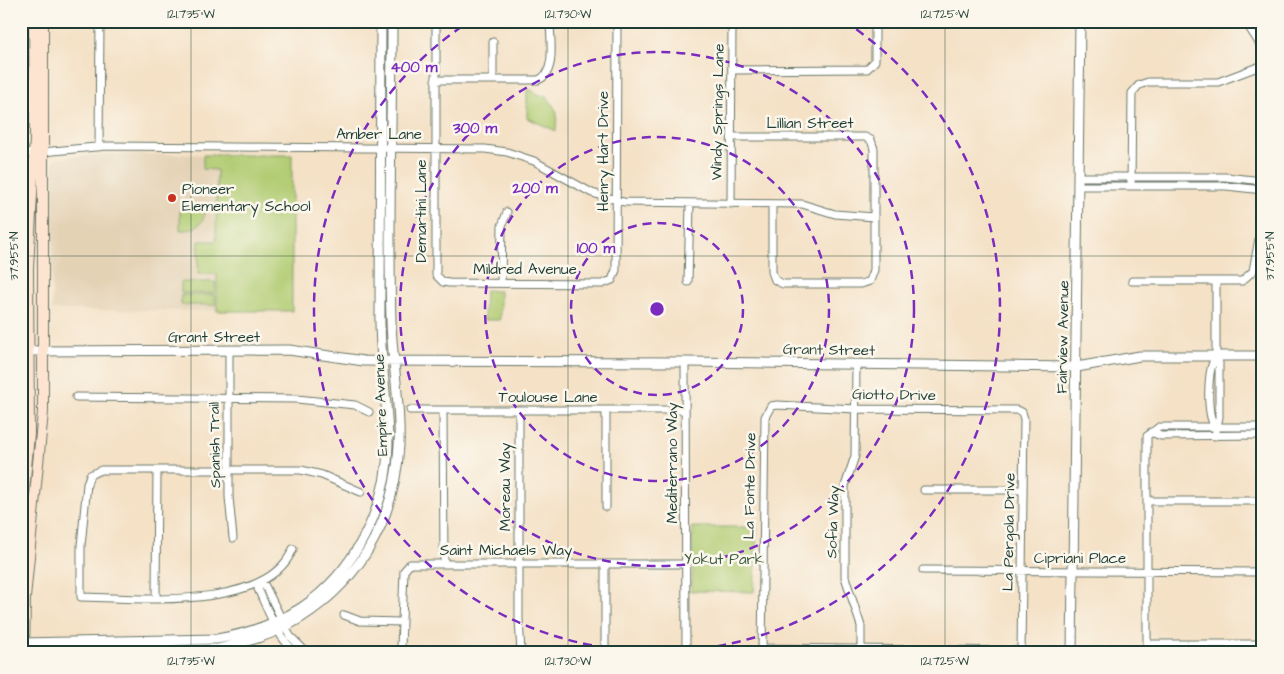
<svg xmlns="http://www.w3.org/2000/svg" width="1284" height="674" font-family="'Architects Daughter',sans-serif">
	<rect width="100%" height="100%" fill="#fbf7ec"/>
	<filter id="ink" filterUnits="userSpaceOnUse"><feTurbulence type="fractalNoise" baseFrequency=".02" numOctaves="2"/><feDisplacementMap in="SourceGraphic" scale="10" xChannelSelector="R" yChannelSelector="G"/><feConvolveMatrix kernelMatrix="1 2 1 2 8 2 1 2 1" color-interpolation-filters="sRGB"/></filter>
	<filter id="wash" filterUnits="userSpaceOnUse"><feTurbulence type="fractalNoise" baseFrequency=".0096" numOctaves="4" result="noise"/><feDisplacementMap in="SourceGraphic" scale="20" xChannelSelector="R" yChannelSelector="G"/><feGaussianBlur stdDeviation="1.12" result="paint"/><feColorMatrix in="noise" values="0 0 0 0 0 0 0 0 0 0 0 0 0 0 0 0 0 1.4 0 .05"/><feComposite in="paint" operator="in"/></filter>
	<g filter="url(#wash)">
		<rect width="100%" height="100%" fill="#f4e1c6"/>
		<path fill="#e4d2b5" d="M108,154L292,155V311L52,310L53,161L58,158Z"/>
		<path fill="#b1cc72" stroke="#688453" d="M527,88L540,95L547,96L557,112L556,131L527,118Z
			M203,155H292V311H217V274H198L199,241H216L217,170L203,169Z
			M180,209H205C205,224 194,231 180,230Z
			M181,282H215V293H181Z
			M485,290L500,291V320H484Z
			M181,295H215V305H181Z
			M692,527H757L754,592L691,591L693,571Z"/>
	</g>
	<g filter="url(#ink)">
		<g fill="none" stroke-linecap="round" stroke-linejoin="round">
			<defs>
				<path id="minor" d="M436,21V275L443,282L449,283L602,284L612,280L616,270L617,21
					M1245,21L1263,49
					M493,42V80
					M732,70L867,69L875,61V21
					M435,80H538C557,74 550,38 550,21
					M732,137H865L871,140L874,149V270L870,281L861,284H783L775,280L772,272V204
					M99,147L100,21
					M21,154L106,146L485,149L507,152L534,161L592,193L624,202L802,204L835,214L874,217
					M1079,177H1225L1263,181
					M1079,186H1226L1263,190
					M1131,186L1132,93L1139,85L1148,82H1218L1263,65
					M731,204L732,21
					M1132,281H1242L1253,271L1263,217
					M688,282L690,204
					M501,283L502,226L507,212
					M229,352V497L233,538
					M685,362L686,653
					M856,365L855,456L845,486V577L861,626V653
					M76,397L297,399L355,405L369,412
					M410,410H685
					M443,410L444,564
					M519,410V619L521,653
					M606,410V507
					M1215,427C1206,414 1207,369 1216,356
					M1151,432L1161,436L1263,435
					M1215,436L1219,417V363L1216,356V283
					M924,490H1023
					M1148,501H1263
					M293,549C267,612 137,598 81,597V546L87,484L90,475L101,470H301L322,475L361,492
					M605,564V653
					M923,570L1263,572
					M156,598L157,470
					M344,615L360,621L402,622
					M1148,644H1263
					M401,647L404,571L410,564H686
					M762,648L1021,651
					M297,653C277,638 268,610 258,589L260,582L265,586L290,636L307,653
					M762,653L765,417L771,406L777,405L856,409L1016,410L1022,412L1024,419L1021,653
					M1147,653V436L1159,427H1263"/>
				<path id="tertiary" d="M29,351L289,350L364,361L685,362L1077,367L1140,356H1263
					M21,643L217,639C246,634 276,624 301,608C354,573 388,506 388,444C388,400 379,356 380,312C380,215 381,118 381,21
					M21,652L74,649H218C241,643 266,637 287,626C356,588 395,524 399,445C401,404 392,362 391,321C388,221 392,121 392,21
					M1072,653L1080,21"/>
				<path id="secondary" d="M21,525L29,434L28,269L35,139L34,21
					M24,653L25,598L43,412V21"/>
			</defs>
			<use href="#minor" stroke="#6a7667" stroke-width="9"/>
			<use href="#tertiary" stroke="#6a7667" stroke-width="11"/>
			<use href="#secondary" stroke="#6a7667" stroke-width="12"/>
			<use href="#minor" stroke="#fff" stroke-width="7"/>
			<use href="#tertiary" stroke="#fff" stroke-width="9"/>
			<use href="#secondary" stroke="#fde4d0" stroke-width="10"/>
		</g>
	</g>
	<path fill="none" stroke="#1f3d34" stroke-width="1" stroke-opacity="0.45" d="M191,21V653M568,21V653M945,21V653M21,256H1263"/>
	<g fill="none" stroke="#7b2cbf" stroke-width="2.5" stroke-dasharray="9 6">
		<circle cx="657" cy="309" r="86"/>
		<circle cx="657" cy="309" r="172"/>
		<circle cx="657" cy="309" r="257"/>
		<path d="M844 21A343 343 0 1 1 470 21"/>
	</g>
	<circle fill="#c8321e" stroke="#fbf7ec" stroke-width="2" cx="172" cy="198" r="5"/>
	<g text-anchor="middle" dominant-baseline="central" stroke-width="5" stroke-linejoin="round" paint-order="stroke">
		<g font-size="15" fill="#1f3d34" stroke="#fbf7ec">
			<text transform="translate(718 112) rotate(-89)">Windy Springs Lane</text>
			<text x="810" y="123">Lillian Street</text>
			<text x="379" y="134">Amber Lane</text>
			<text transform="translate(603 151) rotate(-90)">Henry Hart Drive</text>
			<text transform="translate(421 211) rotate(-90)">Demartini Lane</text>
			<text x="525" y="269">Mildred Avenue</text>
			<text x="214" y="337">Grant Street</text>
			<text transform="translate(1063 337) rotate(-89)">Fairview Avenue</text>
			<text transform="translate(829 350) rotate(1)">Grant Street</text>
			<text transform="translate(894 395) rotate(1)">Giotto Drive</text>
			<text x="548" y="397">Toulouse Lane</text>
			<text transform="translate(381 405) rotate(-92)">Empire Avenue</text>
			<text transform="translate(215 445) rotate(-91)">Spanish Trail</text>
			<text transform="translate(672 463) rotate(-90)">Mediterrano Way</text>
			<text transform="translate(750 486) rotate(-89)">La Fonte Drive</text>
			<text transform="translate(505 487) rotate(-90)">Moreau Way</text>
			<text transform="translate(833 522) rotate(-88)">Sofia Way</text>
			<text transform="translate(1009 532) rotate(-89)">La Pergola Drive</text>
			<text x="506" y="550">Saint Michaels Way</text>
			<text x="1080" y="558">Cipriani Place</text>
		</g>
		<g font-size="15" fill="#1f3d34" stroke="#fbf7ec" text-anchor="start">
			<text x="182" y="189">Pioneer<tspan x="182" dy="17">Elementary School</tspan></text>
		</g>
		<g font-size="15" fill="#3c5a40" stroke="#fbf7ec">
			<text x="724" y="559">Yokut Park</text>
		</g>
	</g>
	<circle cx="657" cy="309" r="8" fill="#7b2cbf" stroke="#fbf7ec" stroke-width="2.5"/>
	<g font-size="15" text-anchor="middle" font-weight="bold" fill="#7b2cbf" stroke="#fbf7ec" stroke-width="5" stroke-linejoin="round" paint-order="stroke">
		<text x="414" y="72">400 m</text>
		<text x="475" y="133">300 m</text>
		<text x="535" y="193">200 m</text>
		<text x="596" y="253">100 m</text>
	</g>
	<rect width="1284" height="674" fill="none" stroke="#fbf7ec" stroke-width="55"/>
	<rect x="28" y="28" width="1228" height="618" fill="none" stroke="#1f3d34" stroke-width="2"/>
	<g font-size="12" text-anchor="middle" fill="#1f3d34">
		<text x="191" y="18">121.735°W</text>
		<text x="568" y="18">121.730°W</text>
		<text x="945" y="18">121.725°W</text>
		<text transform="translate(14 256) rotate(-90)" y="4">37.955°N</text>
		<text transform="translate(1270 256) rotate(-90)" y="4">37.955°N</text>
		<text x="191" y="665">121.735°W</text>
		<text x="568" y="665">121.730°W</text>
		<text x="945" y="665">121.725°W</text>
	</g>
</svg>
